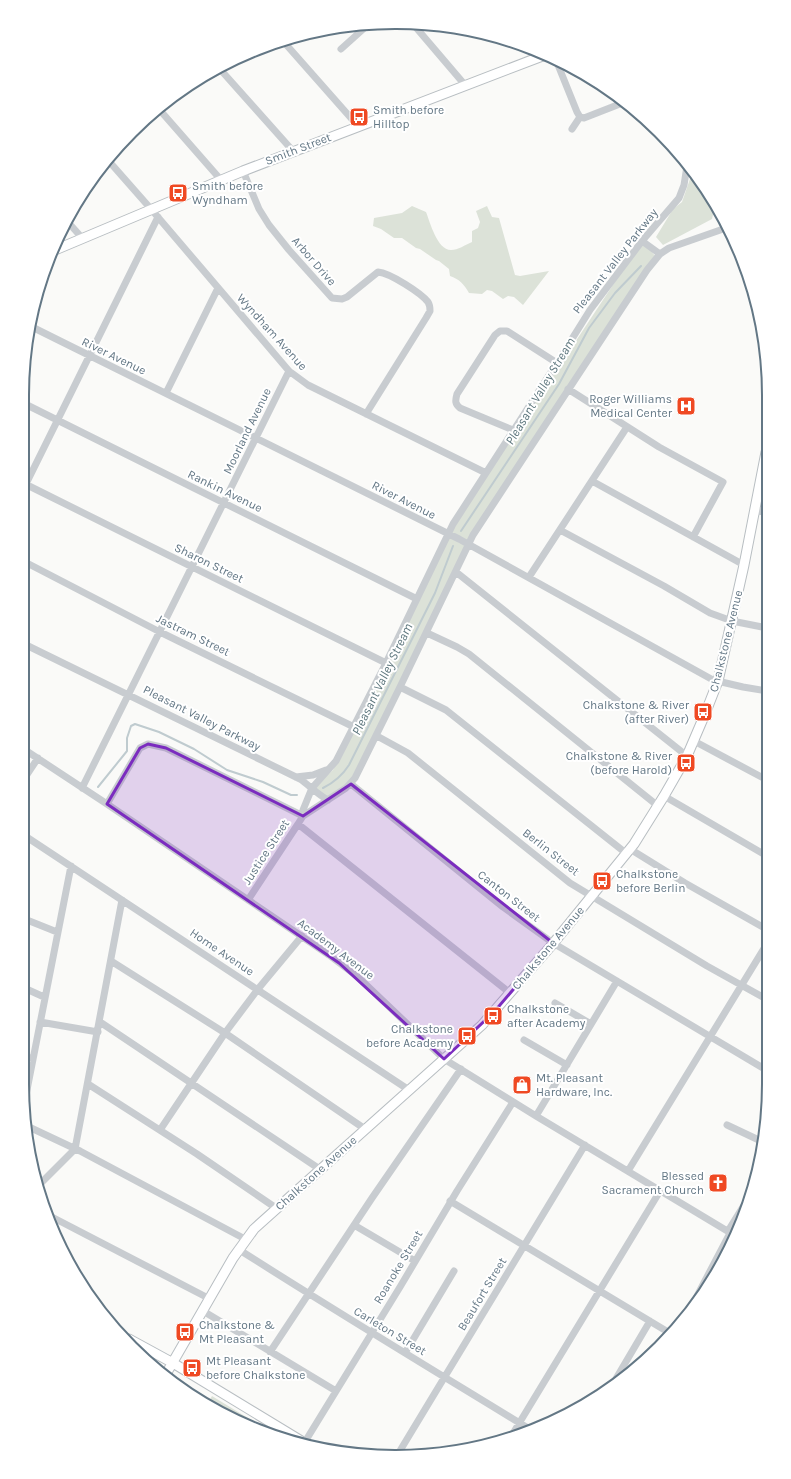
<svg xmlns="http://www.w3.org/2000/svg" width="791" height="1479" font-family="Karla,sans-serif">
	<rect width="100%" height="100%" fill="#fafaf8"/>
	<path fill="#dce2d8" d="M686,165L706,188L715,206L712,219L663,245L656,237L673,209L682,202L691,176L687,173Z
		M412,206L426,212C430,222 437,250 451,250C458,250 465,245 472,242V231L478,228L480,222L476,211L487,206L492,217L499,218L515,275L520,276L549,271L523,305L514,297L508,296L503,299L492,291L487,290L482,294L469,293C464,284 459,279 450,276L449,269L439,261L436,260L420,249L416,248L402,238H394L381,229L373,226L374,218L402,213Z
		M642,241L657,258L469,544L351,784L328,800L312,788L333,770L448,534Z
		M212,1396L269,1431L208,1403Z"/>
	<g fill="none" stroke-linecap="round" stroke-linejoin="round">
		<path stroke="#bfcbcf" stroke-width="2" d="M461,531L559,384L589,328L615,293L641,266
			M98,787L127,751V738L131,726L135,724L159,732L194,749L227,770L263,782L291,795H297
			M323,788C335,782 342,776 349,765L435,593L453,546"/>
		<defs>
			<path id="major" d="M55,250L243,171L545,55
				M129,1339L173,1363L308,1445
				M166,1374L233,1258L254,1229L482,1025L551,946L634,844L664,796L687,756L705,714L718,681L744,565L766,452"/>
		</defs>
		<use href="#major" stroke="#b8bec2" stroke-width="11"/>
		<path stroke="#c8ccd0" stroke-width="7" d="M413,24L465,85
			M283,41L358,126
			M341,49L370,23
			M531,49L539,58
			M556,60L577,112L580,117
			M219,68L293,151
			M158,108L221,180
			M580,117L584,118L625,102
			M572,129L580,117
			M107,159L151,209L289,371L308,385L486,473
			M243,171L259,209L269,225L289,250L332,298L342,299L347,297L378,272C390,273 421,293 428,302C430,305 430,308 430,311L426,318L366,414
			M67,221L83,239
			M642,241L660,254L669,248L726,228
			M30,326L459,539L713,680L743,687L767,691
			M568,389L659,447L723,482L693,537
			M166,393L218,288
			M23,403L417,599
			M513,430L460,408C455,404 455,401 457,394L495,335L500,331H507L557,363
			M592,481L744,565
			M23,483L386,663
			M23,490L158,217
			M755,511L766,512
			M560,530L664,586L710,613L732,621L767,628
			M23,561L160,632L354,727
			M456,572L687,756
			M529,577L627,427
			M427,633L457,647L469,654L658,806
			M22,643L300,779C310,786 317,794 328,800
			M400,687L446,710L627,854
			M377,736L408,753L570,883L707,966L768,1000
			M694,741L767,780
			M22,748L107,804L329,955L358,977L444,1059L536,1116L734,1235
			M296,777L313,775L326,770
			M22,782L38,758
			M351,784L503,907L553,943L768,1071
			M82,788L289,371
			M664,796L767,856
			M107,804L140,748L148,744L166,748L303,816
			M303,816L346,788L355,778L400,687L473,535L647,270L660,254
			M298,824L510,993
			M22,834L409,1090
			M630,849L685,883L768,930
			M248,900L298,824L303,816V810L312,788L336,761L386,663L453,524L557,363L590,310L642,241L679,198L684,185L687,166
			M22,918L57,932
			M111,961L225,1033L365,1129
			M22,987L44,997
			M555,1003L591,1024
			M40,1022L98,1032
			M100,1022L321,1170
			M524,1040L567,1065
			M22,1055L33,1059
			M88,1084L197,1154L276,1208
			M25,1100L71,866
			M536,1116L617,981
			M727,1125L763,1142
			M29,1127L80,1151L245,1239
			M160,1130L225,1033L258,989L302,936
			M628,1171L768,942
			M39,1185L75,1149L122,900
			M450,1201L668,1332
			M48,1215L210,1299
			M354,1225L415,1261
			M728,1231L749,1197
			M238,1249C335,1311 433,1370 531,1430
			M697,1296L730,1233
			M203,1311L336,1391
			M270,1352L372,1198L461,1069
			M405,1353L454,1271
			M614,1382L650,1321
			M512,1435L660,1191
			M303,1445L400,1287L457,1191L513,1102
			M398,1454L585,1145"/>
		<use href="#major" stroke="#fff" stroke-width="9"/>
	</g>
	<path fill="#7b2cbf" fill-opacity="0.2" stroke="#7b2cbf" stroke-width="3" stroke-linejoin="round" d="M148,744L166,748L303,816L351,784L553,943L494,1012L444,1059L339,963L107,804L140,748Z"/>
	<defs>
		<symbol id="bus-square" viewBox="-11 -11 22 22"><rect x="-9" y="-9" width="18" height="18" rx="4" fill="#ef4923" stroke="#fff"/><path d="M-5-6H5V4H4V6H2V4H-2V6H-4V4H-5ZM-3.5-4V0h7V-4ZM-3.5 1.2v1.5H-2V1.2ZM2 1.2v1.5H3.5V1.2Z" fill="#fff"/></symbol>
		<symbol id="hospital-square" viewBox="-11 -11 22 22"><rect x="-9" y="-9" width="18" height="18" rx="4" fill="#ef4923" stroke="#fff"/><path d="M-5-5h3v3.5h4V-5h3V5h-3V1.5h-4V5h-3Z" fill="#fff"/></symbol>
		<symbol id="shop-square" viewBox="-11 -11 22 22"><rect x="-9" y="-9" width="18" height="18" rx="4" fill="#ef4923" stroke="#fff"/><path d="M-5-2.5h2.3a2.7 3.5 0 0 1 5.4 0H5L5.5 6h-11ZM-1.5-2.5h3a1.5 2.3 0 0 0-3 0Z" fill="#fff"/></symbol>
		<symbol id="church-square" viewBox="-11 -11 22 22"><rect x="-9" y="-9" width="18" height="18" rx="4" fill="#ef4923" stroke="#fff"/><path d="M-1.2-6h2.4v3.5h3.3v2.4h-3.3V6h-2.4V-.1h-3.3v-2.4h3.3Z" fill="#fff"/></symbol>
	</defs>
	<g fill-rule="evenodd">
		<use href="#bus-square" x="348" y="106" width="22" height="22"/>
		<use href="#bus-square" x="167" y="182" width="22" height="22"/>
		<use href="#hospital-square" x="675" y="395" width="22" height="22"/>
		<use href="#bus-square" x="692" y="701" width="22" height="22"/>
		<use href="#bus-square" x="675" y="752" width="22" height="22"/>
		<use href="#bus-square" x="591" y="870" width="22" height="22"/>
		<use href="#bus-square" x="482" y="1005" width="22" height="22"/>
		<use href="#bus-square" x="456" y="1025" width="22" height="22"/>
		<use href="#shop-square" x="511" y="1074" width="22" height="22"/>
		<use href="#church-square" x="707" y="1172" width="22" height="22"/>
		<use href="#bus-square" x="174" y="1321" width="22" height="22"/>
		<use href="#bus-square" x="181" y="1357" width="22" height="22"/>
	</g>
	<g text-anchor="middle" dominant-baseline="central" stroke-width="4" stroke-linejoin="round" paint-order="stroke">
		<g font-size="12" fill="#637785" stroke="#fff" text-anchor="start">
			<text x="373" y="110">Smith before<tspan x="373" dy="14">Hilltop</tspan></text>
			<text x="192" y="186">Smith before<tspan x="192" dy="14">Wyndham</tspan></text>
			<text x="672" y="399" text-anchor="end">Roger Williams<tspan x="672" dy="14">Medical Center</tspan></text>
			<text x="689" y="705" text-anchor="end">Chalkstone &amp; River<tspan x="689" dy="14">(after River)</tspan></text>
			<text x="672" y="756" text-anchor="end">Chalkstone &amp; River<tspan x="672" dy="14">(before Harold)</tspan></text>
			<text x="616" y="874">Chalkstone<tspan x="616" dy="14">before Berlin</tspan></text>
			<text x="507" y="1009">Chalkstone<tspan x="507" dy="14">after Academy</tspan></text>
			<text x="453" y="1029" text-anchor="end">Chalkstone<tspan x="453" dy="14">before Academy</tspan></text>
			<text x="536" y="1078">Mt. Pleasant<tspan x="536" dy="14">Hardware, Inc.</tspan></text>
			<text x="704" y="1176" text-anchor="end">Blessed<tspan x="704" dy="14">Sacrament Church</tspan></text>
			<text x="199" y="1325">Chalkstone &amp;<tspan x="199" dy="14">Mt Pleasant</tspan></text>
			<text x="206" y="1361">Mt Pleasant<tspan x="206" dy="14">before Chalkstone</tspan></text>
		</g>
		<g font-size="12" fill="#637785" stroke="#fff">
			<text transform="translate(298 149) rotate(-21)">Smith Street</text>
			<text transform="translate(314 261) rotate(49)">Arbor Drive</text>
			<text transform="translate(615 261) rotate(-52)">Pleasant Valley Parkway</text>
			<text transform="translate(272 332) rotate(48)">Wyndham Avenue</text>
			<text transform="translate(114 356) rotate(26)">River Avenue</text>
			<text transform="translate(247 431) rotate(-64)">Moorland Avenue</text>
			<text transform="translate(225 491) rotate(26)">Rankin Avenue</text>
			<text transform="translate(404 500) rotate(27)">River Avenue</text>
			<text transform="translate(209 563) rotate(26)">Sharon Street</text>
			<text transform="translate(193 635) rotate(26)">Jastram Street</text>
			<text transform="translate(726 641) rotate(-76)">Chalkstone Avenue</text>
			<text transform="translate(202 718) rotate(27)">Pleasant Valley Parkway</text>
			<text transform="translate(266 852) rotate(-57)">Justice Street</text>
			<text transform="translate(551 852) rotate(38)">Berlin Street</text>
			<text transform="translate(509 896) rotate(38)">Canton Street</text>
			<text transform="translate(548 948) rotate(-50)">Chalkstone Avenue</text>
			<text transform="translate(336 949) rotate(37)">Academy Avenue</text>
			<text transform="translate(222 952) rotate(34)">Home Avenue</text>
			<text transform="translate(316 1173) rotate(-42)">Chalkstone Avenue</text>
			<text transform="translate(398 1267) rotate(-59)">Roanoke Street</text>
			<text transform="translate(482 1294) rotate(-59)">Beaufort Street</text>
			<text transform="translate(390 1331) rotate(31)">Carleton Street</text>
		</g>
		<g font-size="13" font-style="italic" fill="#5e777e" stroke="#fff">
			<text transform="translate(540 391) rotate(-59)">Pleasant Valley Stream</text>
			<text transform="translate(382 679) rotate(-64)">Pleasant Valley Stream</text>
		</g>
	</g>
	<path d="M0 0H791V1479H0ZM395 29H396A366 366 0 0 1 762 395V1084A366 366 0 0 1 396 1450H395A366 366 0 0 1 29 1084V395A366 366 0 0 1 395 29Z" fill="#fff" fill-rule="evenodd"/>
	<path fill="none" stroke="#637785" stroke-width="2" d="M395 29H396A366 366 0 0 1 762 395V1084A366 366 0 0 1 396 1450H395A366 366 0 0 1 29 1084V395A366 366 0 0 1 395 29Z"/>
</svg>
